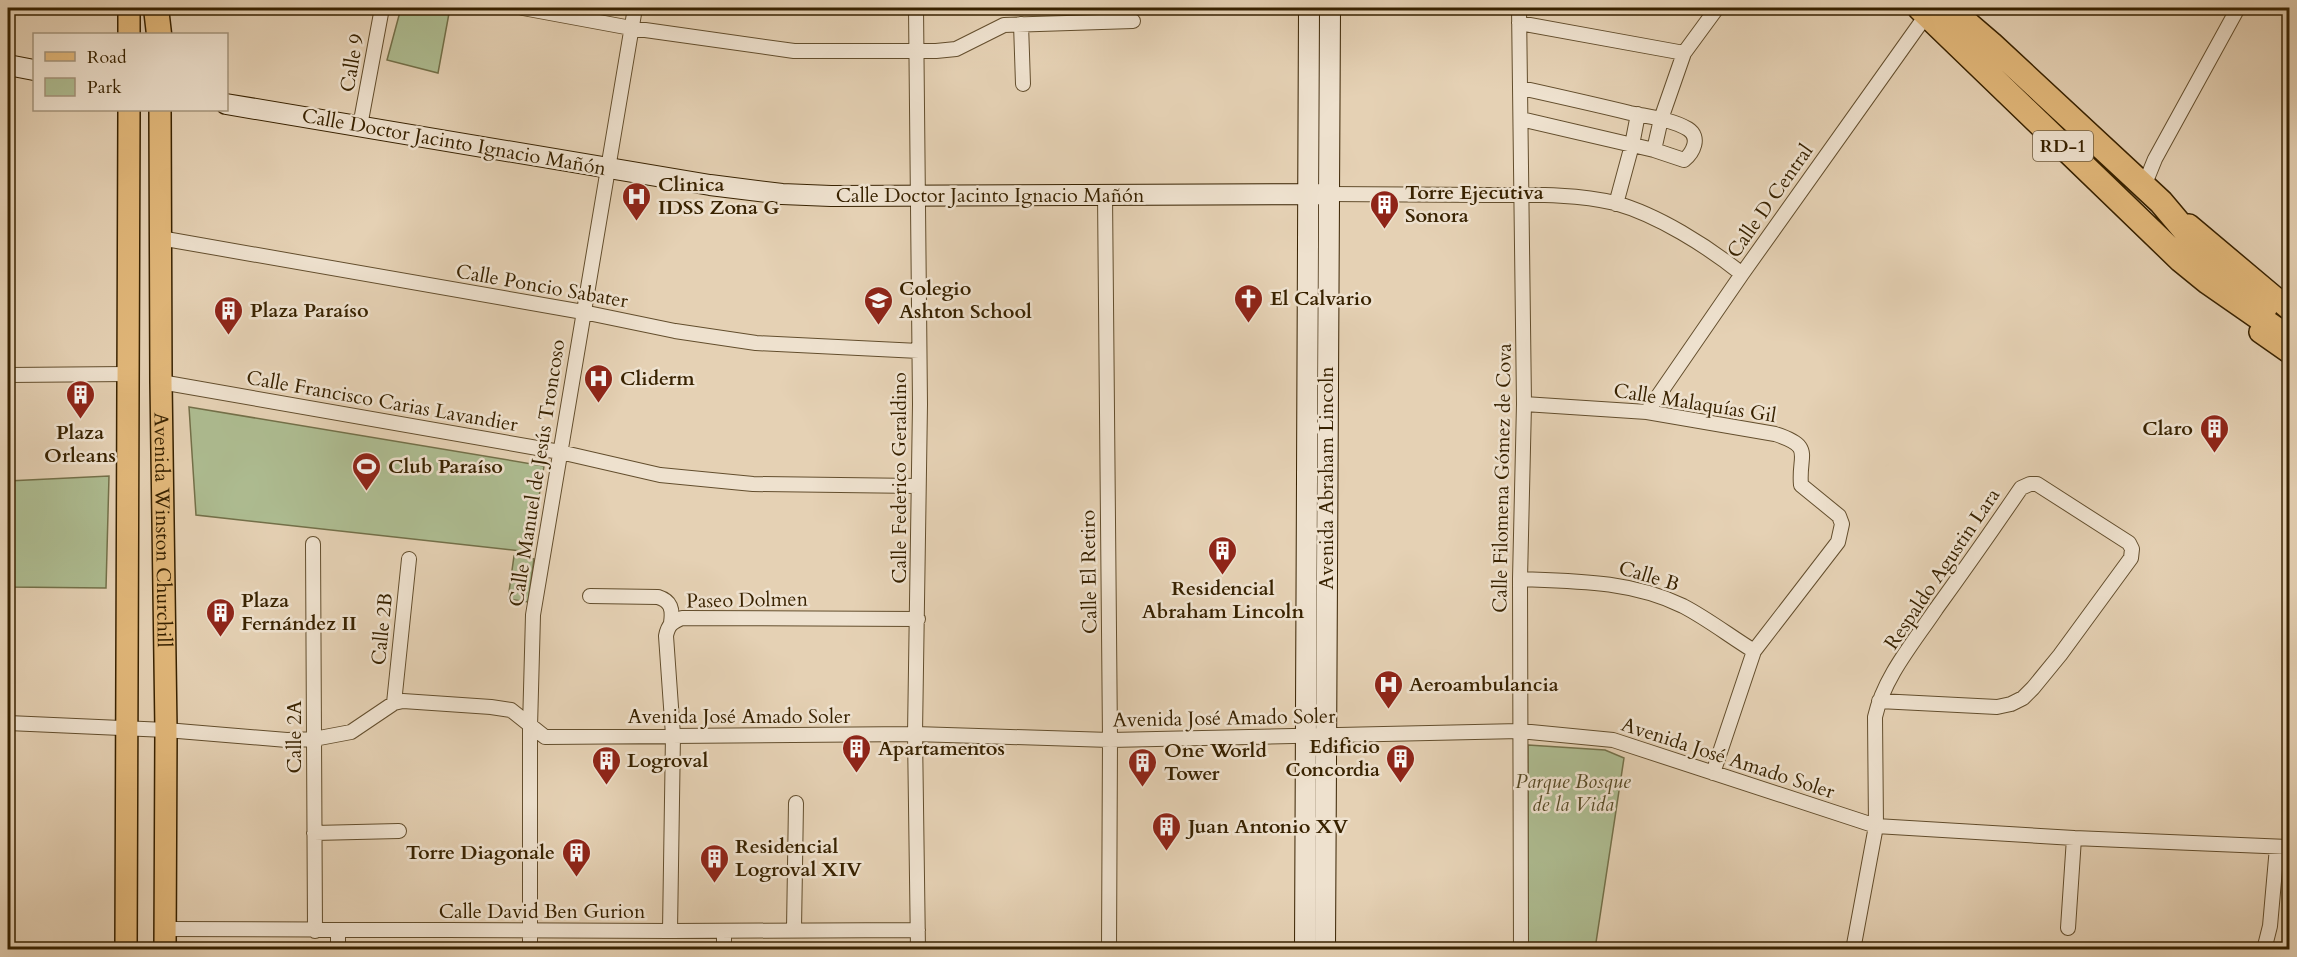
<svg xmlns="http://www.w3.org/2000/svg" width="2297" height="957" font-family="Cardo,serif">
	<rect width="100%" height="100%" fill="#e5d1b4"/>
	<filter id="stains"><feTurbulence type="fractalNoise" baseFrequency=".00333" numOctaves="4"/><feColorMatrix values="0 0 0 0 .2 0 0 0 0 .09 0 0 0 0 .02 0 0 0 .5 -.17"/></filter>
	<radialGradient id="worn" r=".72"><stop offset=".6" stop-color="#630" stop-opacity="0"/><stop offset="1" stop-color="#630" stop-opacity=".3"/></radialGradient>
	<path fill="#aebd92" stroke="#737049" stroke-width="1.5" d="M401,8H450L438,73L387,60Z
		M189,407L544,466L530,552L196,515Z
		M109,476L106,588L8,587V481Z
		M514,556L534,559L528,602L508,599Z
		M1528,745L1605,750L1624,758L1595,949H1528Z"/>
	<g fill="none" stroke-linecap="round" stroke-linejoin="round">
		<defs>
			<path id="street" d="M523,8L631,28L794,51H936L956,49L1004,25L1133,21
				M916,8L920,404L915,734L918,950
				M1519,8L1524,404L1520,579L1521,950
				M1519,23L1684,53
				M1021,24L1023,84
				M1521,88C1557,96 1593,104 1630,113C1649,117 1671,119 1688,129C1701,137 1693,153 1684,160L1654,150
				M1521,119L1654,150L1661,119L1684,53L1717,8
				M360,126L382,8
				M2144,186L2155,159L2238,8
				M1105,194L1110,740L1109,950
				M1328,194C1381,194 1435,195 1488,195C1529,195 1574,193 1615,203C1658,215 1707,246 1742,274
				M1616,204L1632,145L1638,114
				M160,238L583,312L675,331L756,343L919,351
				M8,375L128,374
				M161,382L560,452L660,475L753,484L918,486
				M1524,404L1647,412L1775,434C1815,447 1798,454 1801,485L1839,516L1842,524L1838,542L1754,651L1713,773
				M1647,412L1742,274L1927,14
				M313,544L315,931
				M1520,579C1576,581 1632,581 1683,606C1708,619 1731,637 1754,651
				M590,596L658,597C671,601 673,609 671,623
				M394,703L409,559
				M8,723L166,730L287,740L314,739L351,732L394,703L403,701L491,707L511,710L545,737L915,734L1110,740L1520,731L1613,740L1876,826L2074,838L2290,847
				M314,833L399,831
				M2068,928L2074,838
				M165,929L670,931L918,930
				M794,929L796,803
				M338,931V950
				M670,931L673,735L666,636C668,625 672,622 682,618L918,619
				M530,950V727L533,615L635,8
				M724,950V931
				M1853,950L1876,826L1875,717C1884,677 1914,642 1936,609C1965,569 1993,529 2021,488L2030,484H2037L2129,543L2132,549L2131,558L2060,655L2033,688L2023,698L2011,704L1997,707L1879,701
				M2264,950L2270,926L2277,847"/>
			<path id="secondary" d="M8,65L34,70
				M226,104L710,185L782,194L831,196L1328,194
				M1305,950L1309,8
				M1325,950L1330,8"/>
			<g id="primary">
				<path d="M129,8V34"/>
				<path id="s1" d="M160,110L161,382L166,730L165,950"/>
				<path d="M2189,225L2290,310"/>
				<path d="M2260,332L2290,353"/>
				<path d="M126,950L129,110"/>
			</g>
			<path id="highway" d="M156,8L159,34
				M1920,8L2181,260L2208,282L2290,339
				M1949,8L1991,44L2161,202L2209,259L2266,306"/>
		</defs>
		<use href="#street" stroke="#634e2d" stroke-width="16"/>
		<use href="#secondary" stroke="#382200" stroke-width="22"/>
		<use href="#primary" stroke="#382200" stroke-width="24"/>
		<use href="#highway" stroke="#382200" stroke-width="27"/>
		<use href="#street" stroke="#eee1ce" stroke-width="14"/>
		<use href="#secondary" stroke="#eee1ce" stroke-width="20"/>
		<use href="#primary" stroke="#e2b87a" stroke-width="21"/>
		<use href="#highway" stroke="#e2b87a" stroke-width="24"/>
	</g>
	<defs>
		<symbol id="hospital-pin" viewBox="-11 -11 22 30"><path d="M0 17L-7.5 6A9.5 9.5 0 1 1 7.5 6Z" fill="#8f2418" stroke="#eee1ce"/><path d="M-5-5h3v3.5h4V-5h3V5h-3V1.5h-4V5h-3Z" fill="#fff"/></symbol>
		<symbol id="building-pin" viewBox="-11 -11 22 30"><path d="M0 17L-7.5 6A9.5 9.5 0 1 1 7.5 6Z" fill="#8f2418" stroke="#eee1ce"/><path d="M-4-6H4V6H1V3H-1V6H-4ZM-2.5-4.3h1.7v1.8h-1.7ZM.8-4.3h1.7v1.8H.8ZM-2.5-1h1.7V.8h-1.7ZM.8-1h1.7V.8H.8Z" fill="#fff"/></symbol>
		<symbol id="church-pin" viewBox="-11 -11 22 30"><path d="M0 17L-7.5 6A9.5 9.5 0 1 1 7.5 6Z" fill="#8f2418" stroke="#eee1ce"/><path d="M-1.2-6h2.4v3.5h3.3v2.4h-3.3V6h-2.4V-.1h-3.3v-2.4h3.3Z" fill="#fff"/></symbol>
		<symbol id="school-pin" viewBox="-11 -11 22 30"><path d="M0 17L-7.5 6A9.5 9.5 0 1 1 7.5 6Z" fill="#8f2418" stroke="#eee1ce"/><path d="M0-5L7-2L0 1L-7-2ZM-4 1L0 2.5L4 1V4Q0 6-4 4Z" fill="#fff"/></symbol>
		<symbol id="stadium-pin" viewBox="-11 -11 22 30"><path d="M0 17L-7.5 6A9.5 9.5 0 1 1 7.5 6Z" fill="#8f2418" stroke="#eee1ce"/><path d="M0-5a6.5 5 0 1 0 0 10a6.5 5 0 1 0 0-10ZM-3.5-1.8h7v3.6h-7Z" fill="#fff"/></symbol>
	</defs>
	<g fill-rule="evenodd">
		<use href="#hospital-pin" x="620" y="180" width="33" height="45"/>
		<use href="#building-pin" x="1368" y="188" width="33" height="45"/>
		<use href="#church-pin" x="1232" y="282" width="33" height="45"/>
		<use href="#school-pin" x="862" y="284" width="33" height="45"/>
		<use href="#building-pin" x="212" y="294" width="33" height="45"/>
		<use href="#hospital-pin" x="582" y="362" width="33" height="45"/>
		<use href="#building-pin" x="64" y="378" width="33" height="45"/>
		<use href="#building-pin" x="2198" y="412" width="33" height="45"/>
		<use href="#stadium-pin" x="350" y="450" width="33" height="45"/>
		<use href="#building-pin" x="1206" y="534" width="33" height="45"/>
		<use href="#building-pin" x="204" y="596" width="33" height="45"/>
		<use href="#hospital-pin" x="1372" y="668" width="33" height="45"/>
		<use href="#building-pin" x="840" y="732" width="33" height="45"/>
		<use href="#building-pin" x="1384" y="742" width="33" height="45"/>
		<use href="#building-pin" x="590" y="744" width="33" height="45"/>
		<use href="#building-pin" x="1126" y="746" width="33" height="45"/>
		<use href="#building-pin" x="1150" y="810" width="33" height="45"/>
		<use href="#building-pin" x="560" y="836" width="33" height="45"/>
		<use href="#building-pin" x="698" y="842" width="33" height="45"/>
	</g>
	<g text-anchor="middle" dominant-baseline="central" stroke-width="5" stroke-linejoin="round" paint-order="stroke">
		<rect fill="#eee1ce" stroke="#6f5b3e" stroke-width="1.5" x="2033" y="131" width="60" height="30" rx="4.5"/>
		<g font-size="18" font-weight="bold" fill="#382200">
			<text x="2063" y="146">RD-1</text>
		</g>
		<g font-size="20" fill="#382200" stroke="#eee1ce">
			<text transform="translate(352 63) rotate(-80)">Calle 9</text>
			<text transform="translate(454 142) rotate(10)">Calle Doctor Jacinto Ignacio Mañón</text>
			<text x="990" y="195">Calle Doctor Jacinto Ignacio Mañón</text>
			<text transform="translate(1770 201) rotate(-55)">Calle D Central</text>
			<text transform="translate(542 286) rotate(10)">Calle Poncio Sabater</text>
			<text transform="translate(382 401) rotate(10)">Calle Francisco Carias Lavandier</text>
			<text transform="translate(1695 403) rotate(9)">Calle Malaquías Gil</text>
			<text transform="translate(537 473) rotate(-81)">Calle Manuel de Jesús Troncoso</text>
			<text transform="translate(899 478) rotate(-90)">Calle Federico Geraldino</text>
			<text transform="translate(1326 478) rotate(-90)">Avenida Abraham Lincoln</text>
			<text transform="translate(1502 478) rotate(-89)">Calle Filomena Gómez de Cova</text>
			<text stroke="none"><textPath href="#s1" startOffset="420">Avenida Winston Churchill</textPath></text>
			<text transform="translate(1942 569) rotate(-56)">Respaldo Agustin Lara</text>
			<text transform="translate(1089 572) rotate(-91)">Calle El Retiro</text>
			<text transform="translate(1649 576) rotate(17)">Calle B</text>
			<text transform="translate(747 600) rotate(-1)">Paseo Dolmen</text>
			<text transform="translate(382 629) rotate(-84)">Calle 2B</text>
			<text x="739" y="716">Avenida José Amado Soler</text>
			<text transform="translate(1224 718) rotate(-1)">Avenida José Amado Soler</text>
			<text transform="translate(294 737) rotate(-90)">Calle 2A</text>
			<text transform="translate(1728 758) rotate(18)">Avenida José Amado Soler</text>
			<text x="542" y="911">Calle David Ben Gurion</text>
		</g>
		<g font-size="20" font-weight="bold" fill="#382200" stroke="#eee1ce" text-anchor="start">
			<text x="658" y="184">Clinica<tspan x="658" dy="23">IDSS Zona G</tspan></text>
			<text x="1405" y="192">Torre Ejecutiva<tspan x="1405" dy="23">Sonora</tspan></text>
			<text x="899" y="288">Colegio<tspan x="899" dy="23">Ashton School</tspan></text>
			<text x="1270" y="298">El Calvario</text>
			<text x="250" y="310">Plaza Paraíso</text>
			<text x="620" y="378">Cliderm</text>
			<text x="2193" y="428" text-anchor="end">Claro</text>
			<text x="80" y="432" text-anchor="middle">Plaza<tspan x="80" dy="23">Orleans</tspan></text>
			<text x="388" y="466">Club Paraíso</text>
			<text x="1223" y="588" text-anchor="middle">Residencial<tspan x="1223" dy="23">Abraham Lincoln</tspan></text>
			<text x="241" y="600">Plaza<tspan x="241" dy="23">Fernández II</tspan></text>
			<text x="1409" y="684">Aeroambulancia</text>
			<text x="1380" y="746" text-anchor="end">Edificio<tspan x="1380" dy="23">Concordia</tspan></text>
			<text x="878" y="748">Apartamentos</text>
			<text x="1164" y="750">One World<tspan x="1164" dy="23">Tower</tspan></text>
			<text x="627" y="760">Logroval</text>
			<text x="1188" y="826">Juan Antonio XV</text>
			<text x="735" y="846">Residencial<tspan x="735" dy="23">Logroval XIV</tspan></text>
			<text x="555" y="852" text-anchor="end">Torre Diagonale</text>
		</g>
		<g font-size="20" font-style="italic" fill="#564924" stroke="#eee1ce">
			<text x="1573" y="781">Parque Bosque<tspan x="1573" dy="23">de la Vida</tspan></text>
		</g>
	</g>
	<rect width="2297" height="957" fill="none" stroke="#e5d1b4" stroke-width="30"/>
	<rect x="9" y="9" width="2279" height="939" fill="none" stroke="#382200" stroke-width="3"/>
	<rect x="15" y="15" width="2267" height="927" fill="none" stroke="#382200" stroke-width="1.5"/>
	<rect x="33" y="33" width="195" height="78" fill="#eee1ce" stroke="#a5957c" stroke-width="1.5"/>
	<rect x="45" y="52" width="30" height="9" fill="#e2b87a" stroke="#a5957c" stroke-width="1.5"/>
	<text x="87" y="63" font-size="18" fill="#382200">Road</text>
	<rect x="45" y="78" width="30" height="18" fill="#aebd92" stroke="#a5957c" stroke-width="1.5"/>
	<text x="87" y="93" font-size="18" fill="#382200">Park</text>
	<rect width="100%" height="100%" filter="url(#stains)"/>
	<rect width="100%" height="100%" fill="url(#worn)"/>
</svg>
